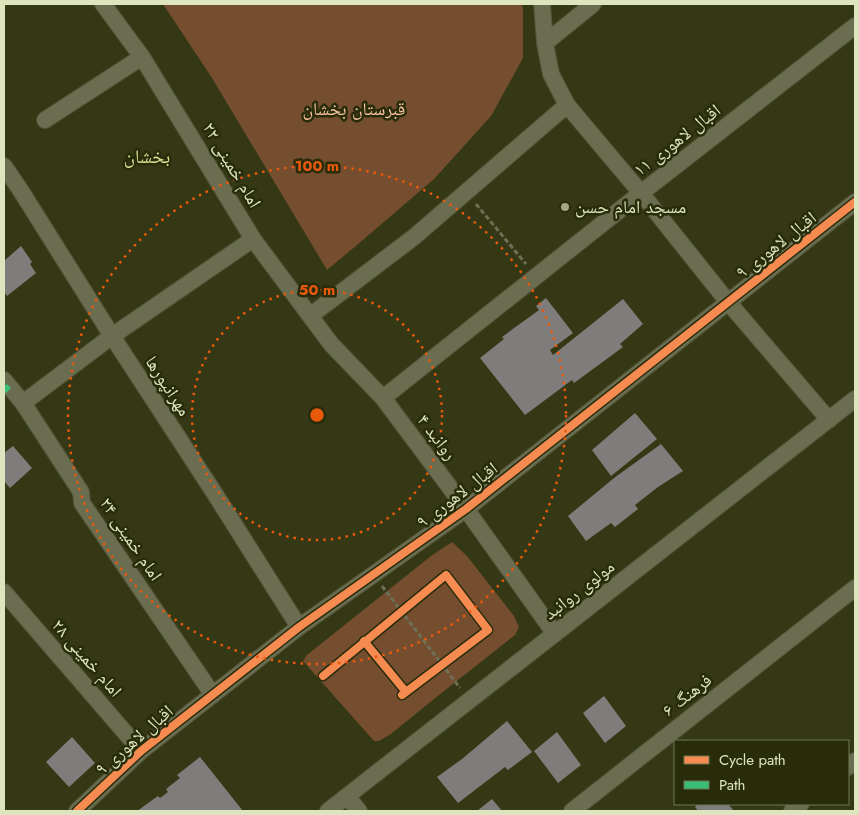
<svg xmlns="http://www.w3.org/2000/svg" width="859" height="815" font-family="Jost,'Noto Naskh Arabic',sans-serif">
	<rect width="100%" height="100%" fill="#353814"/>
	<path fill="#754e2f" d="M163,4H522L523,11V58L491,116L434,179L357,245L327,270L212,78Z
		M452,542L467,556L514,616L519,627L515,635L439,695L391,734L379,741H374L303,661L307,655L431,556Z"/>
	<path fill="#7f7d7b" d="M21,246L32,262L30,264L36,273L7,296L4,292V261Z
		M546,298L573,333L550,350L553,355L623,299L643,324L620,344L623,347L574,383L572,380L525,415L480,358L504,339L502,337L539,310L536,306Z
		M635,413L657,439L611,476L592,450Z
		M661,444L683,471L658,487L635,505L638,509L615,527L611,523L586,541L568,516L614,478Z
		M13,446L32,468L10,488L4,481V453Z
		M604,696L626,726L605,743L583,713Z
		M507,721L532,752L508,770L505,767L458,803L437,777L462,759Z
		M557,732L581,765L558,783L534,751Z
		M72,737L95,763L69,787L46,762Z
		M200,757L243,811H137L158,796L160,798L168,792L166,789L180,778L177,775Z
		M492,799L502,811H477Z
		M698,804H728L734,811H698L695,807Z"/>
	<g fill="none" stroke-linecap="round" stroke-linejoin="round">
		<defs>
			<path id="minor" d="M103,4L142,57L253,239L331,344L383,398L466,509L555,634
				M542,4L545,43L551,74L567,105L641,193L728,302L829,420
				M545,43L593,4
				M45,120L142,57
				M4,166L21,191L112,336L215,494L299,627
				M310,316L414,237L567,105
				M4,380L23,403L81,492L82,503L213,695
				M383,398L641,193L855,26
				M23,403L112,336L253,239
				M4,592L141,751
				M848,767L855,761
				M347,796L359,811
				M77,811L141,751L299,627L466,509L855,202
				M328,811L855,399
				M572,811L855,588
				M792,811L801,804"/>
		</defs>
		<use href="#minor" stroke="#505337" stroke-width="18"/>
		<path stroke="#6d7056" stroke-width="3" stroke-dasharray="5 2.5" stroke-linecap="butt" d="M476,204L526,264
			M382,586L460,688
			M364,641L406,692
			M323,676L446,575L488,630L402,695"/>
		<use href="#minor" stroke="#6a6d50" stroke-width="16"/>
		<path stroke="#3abd76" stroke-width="6" stroke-dasharray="12 6" stroke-linecap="butt" d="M4,391L9,386"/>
		<defs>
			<path id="cycleway" d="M364,641L406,692
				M323,676L446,575L488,630L402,695
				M77,811L141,751L299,627L466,509L855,202"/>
		</defs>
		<use href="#cycleway" stroke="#282c0a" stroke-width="11"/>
		<use href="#cycleway" stroke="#f68b52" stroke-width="8"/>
	</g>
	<g fill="none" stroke="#e8590c" stroke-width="2.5" stroke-dasharray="2.5 5">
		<circle cx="317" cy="415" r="125"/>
		<circle cx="317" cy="415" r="249"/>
	</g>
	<circle fill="#a3a882" stroke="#282c0a" stroke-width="2" cx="565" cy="207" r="5"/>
	<g text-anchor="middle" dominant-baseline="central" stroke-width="5" stroke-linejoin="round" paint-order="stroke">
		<g font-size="18" fill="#fdc5a0" stroke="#282c0a">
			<text x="354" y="109">قبرستان بخشان</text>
		</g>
		<g font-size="18" fill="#dee4bd" stroke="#282c0a">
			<text transform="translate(677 140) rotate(-38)">اقبال لاهوری ۱۱</text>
			<text transform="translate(232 165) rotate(59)">امام خمینی ۲۲</text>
			<text transform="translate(776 245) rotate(-38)">اقبال لاهوری ۹</text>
			<text transform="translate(168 386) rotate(57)">مهرانپورها</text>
			<text transform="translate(437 437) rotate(53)">روانبد ۴</text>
			<text transform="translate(457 495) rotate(-37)">اقبال لاهوری ۹</text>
			<text transform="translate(131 539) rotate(56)">امام خمینی ۲۴</text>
			<text transform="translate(579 590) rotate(-38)">مولوی روانبد</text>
			<text transform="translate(87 658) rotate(49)">امام خمینی ۲۸</text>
			<text transform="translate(687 695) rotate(-38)">فرهنگ ۶</text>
			<text transform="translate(134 740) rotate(-41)">اقبال لاهوری ۹</text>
		</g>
		<g font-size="18" fill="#dee4bd" stroke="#282c0a" text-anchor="start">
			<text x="575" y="207">مسجد امام حسن</text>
		</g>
		<g font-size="19" fill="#d6e190" stroke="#282c0a">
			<text x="147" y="156">بخشان</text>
		</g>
	</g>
	<circle cx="317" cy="415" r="8" fill="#e8590c" stroke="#282c0a" stroke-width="2.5"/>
	<g font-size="15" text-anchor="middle" font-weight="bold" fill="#e8590c" stroke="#282c0a" stroke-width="5" stroke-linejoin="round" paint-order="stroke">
		<text x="317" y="171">100 m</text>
		<text x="317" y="295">50 m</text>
	</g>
	<rect width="859" height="815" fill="none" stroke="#dee4bd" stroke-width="10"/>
	<rect x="674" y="740" width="175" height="65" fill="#282c0a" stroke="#717652"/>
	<rect x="684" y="756" width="25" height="8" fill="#f68b52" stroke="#717652"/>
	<text x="719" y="765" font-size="15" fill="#dee4bd">Cycle path</text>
	<rect x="684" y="781" width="25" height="8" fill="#3abd76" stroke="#717652"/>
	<text x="719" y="790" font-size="15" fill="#dee4bd">Path</text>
</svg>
